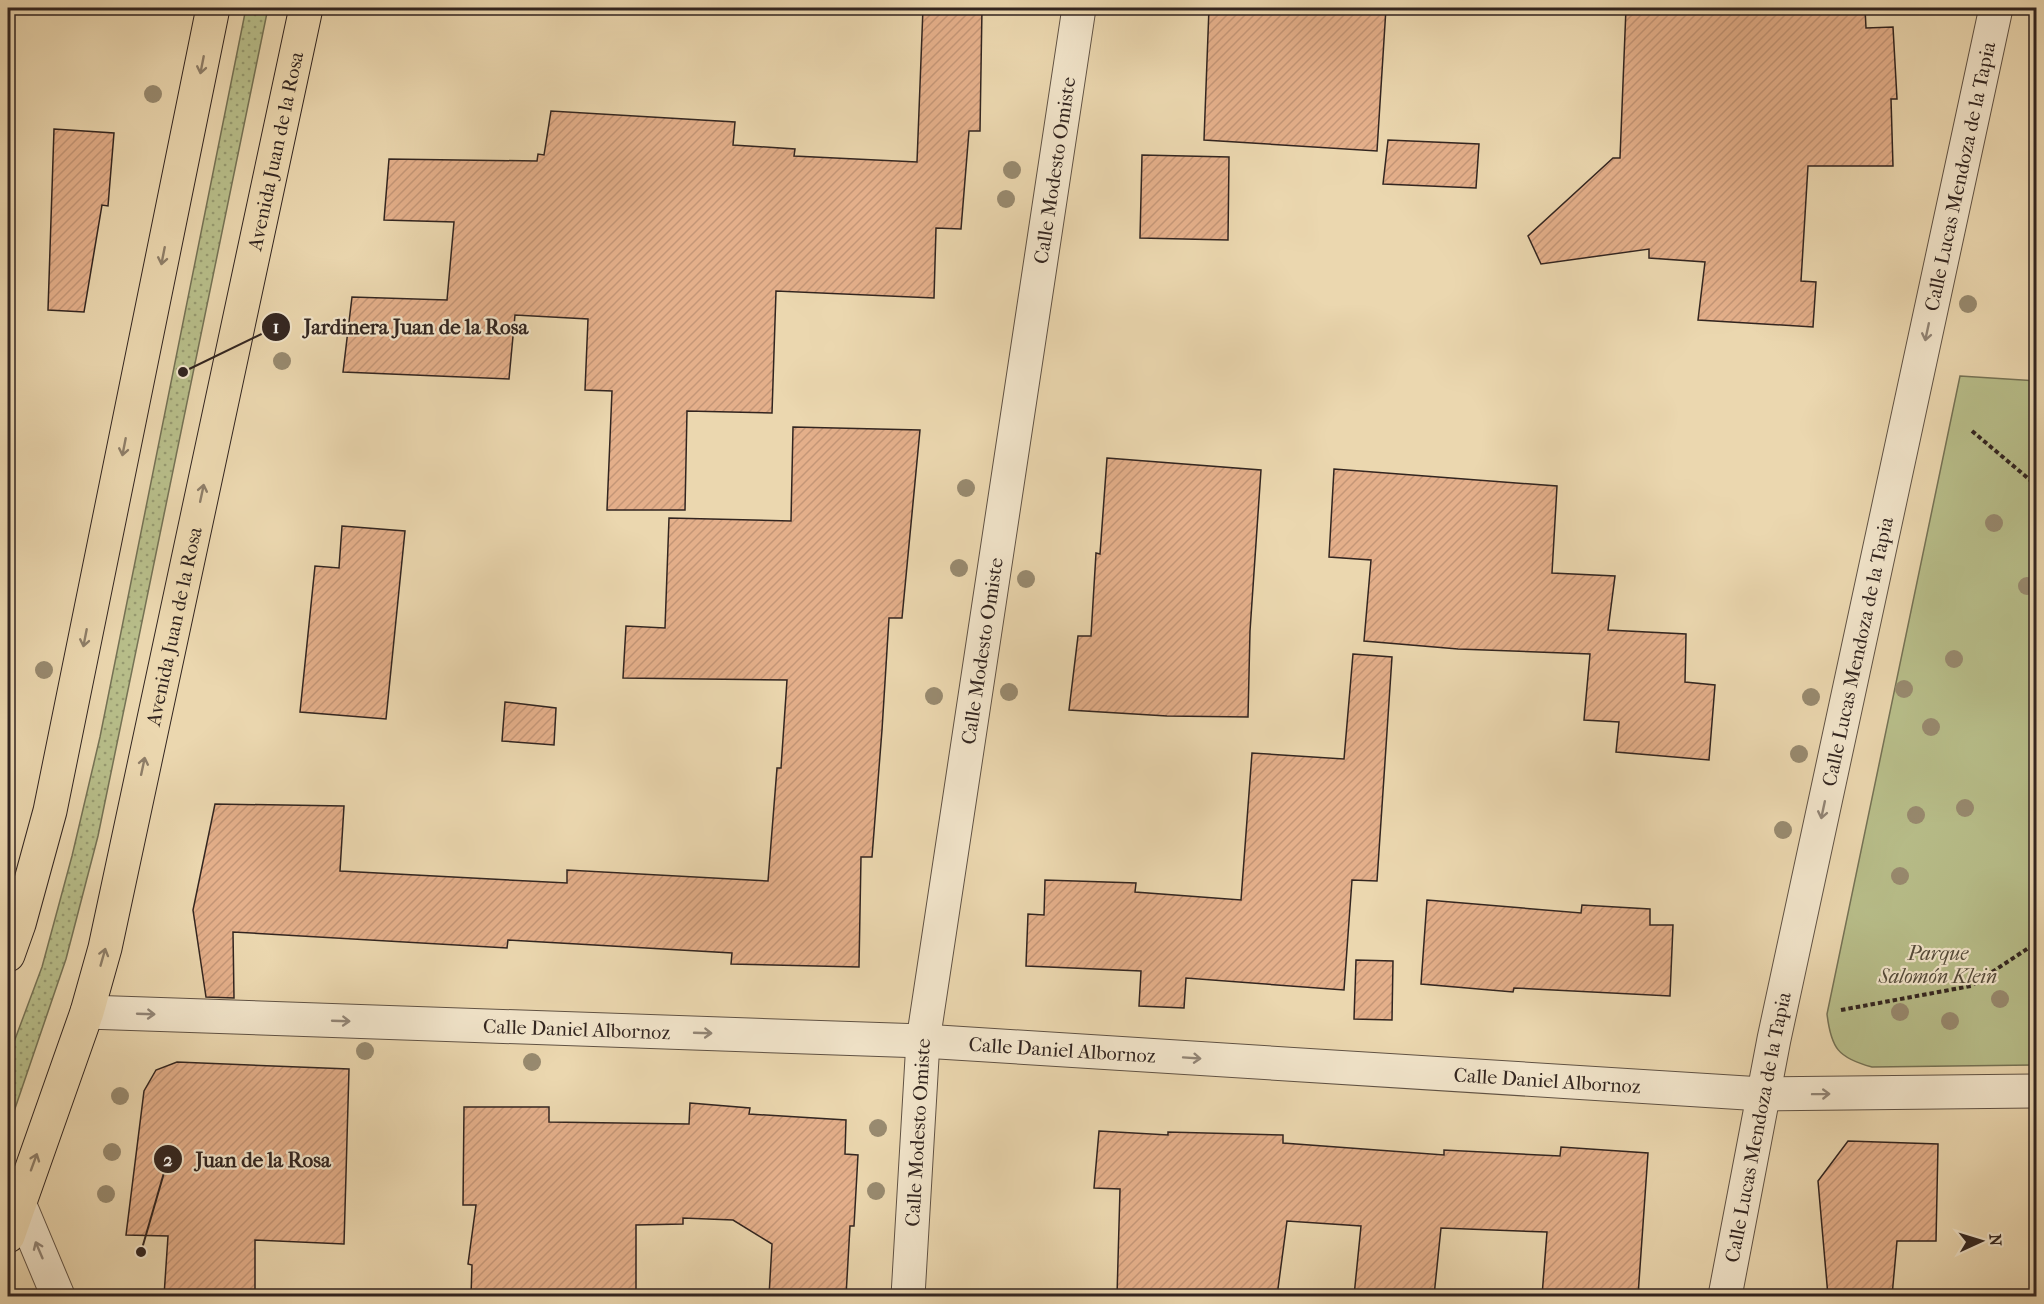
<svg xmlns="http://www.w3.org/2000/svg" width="2044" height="1304" font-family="'IM FELL French Canon',serif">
	<defs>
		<pattern id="grass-dots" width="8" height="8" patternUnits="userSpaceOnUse" patternTransform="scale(1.5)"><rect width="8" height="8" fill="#b8be8a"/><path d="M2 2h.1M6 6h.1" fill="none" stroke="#969a70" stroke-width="1.8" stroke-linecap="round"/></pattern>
		<pattern id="building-hatch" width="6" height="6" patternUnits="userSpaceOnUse" patternTransform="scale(1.5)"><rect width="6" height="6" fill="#e4af8a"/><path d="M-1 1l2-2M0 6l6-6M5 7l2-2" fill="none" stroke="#c49677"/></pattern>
	</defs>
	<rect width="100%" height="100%" fill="#ebd7af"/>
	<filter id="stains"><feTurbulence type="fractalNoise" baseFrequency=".00333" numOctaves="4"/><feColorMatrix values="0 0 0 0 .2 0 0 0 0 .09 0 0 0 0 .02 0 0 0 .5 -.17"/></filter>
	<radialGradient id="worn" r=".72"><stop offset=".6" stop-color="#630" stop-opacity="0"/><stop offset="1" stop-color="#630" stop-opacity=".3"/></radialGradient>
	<path fill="url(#grass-dots)" stroke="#757255" stroke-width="1.5" d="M246,8H268L98,836L66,959L8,1129V1058L42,967L72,856L100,737Z"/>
	<path fill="#b8be8a" stroke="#757255" stroke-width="1.5" d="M1960,376L2036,381V1065L1872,1067C1838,1058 1831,1048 1827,1014Z"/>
	<path fill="url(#building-hatch)" stroke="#322520" stroke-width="1.5" d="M923,8H982L980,131H969L961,229L936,228L934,298L776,291L772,413L687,411L685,510H607L612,391L585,390L588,319L515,315L509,379L343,372L352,297L447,300L454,222L384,220L389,159L537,161L538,154L544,155L551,111L735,122L733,145L795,149L794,156L917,162Z
		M1209,8H1386L1377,151L1204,140Z
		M1626,8H1865L1866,28L1893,27L1897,99H1891L1893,166H1808L1801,281L1816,282L1813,327L1698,320L1705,262L1649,258V249L1541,264L1528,236L1613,158H1620Z
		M54,129L114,133L108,206L102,205L84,312L48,310Z
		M1388,140L1479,144L1476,188L1383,184Z
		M1142,155L1229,157L1228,240L1140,238Z
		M793,427L920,430L902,618H889L882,730L872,857H861L859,967L731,964L732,953L508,940L507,948L233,932L234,998L206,997L193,910L215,804L344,806L340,871L567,883V870L768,881L777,768H781L787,680L623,678L626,626L665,628L669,518L791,521Z
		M1107,458L1261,470L1250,631L1248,717L1167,716L1069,710L1078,636H1091L1096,553L1100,554Z
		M1334,469L1557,486L1552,573L1615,576L1608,630L1686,634L1685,682L1715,685L1709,760L1616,752L1619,722L1584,720L1590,654L1458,649L1364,641L1371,560L1329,557Z
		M342,526L405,531L386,719L300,712L315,566L339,568Z
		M1353,654L1392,657L1377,881L1352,880L1344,990L1186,978L1184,1008L1139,1006L1141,971L1026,966L1028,914L1044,915L1045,880L1136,883L1135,892L1241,900L1252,753L1344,759Z
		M505,702L556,708L554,745L502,741Z
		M1427,900L1581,913L1582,905L1650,909V925H1673L1670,996L1514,988L1513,992L1421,984Z
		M1356,960L1393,961L1392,1020L1354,1019Z
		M177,1062L349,1069L344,1244L255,1240V1296H164L168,1236L126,1235L144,1091L156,1070Z
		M690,1103L750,1108L749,1114L846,1120L845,1154L858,1155L854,1226H850L846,1296H769L772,1244L733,1220L683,1218V1224L636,1225V1296H471L472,1265L468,1264L476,1205H463L464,1107H549V1122L689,1124Z
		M1099,1131L1168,1135V1132L1283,1135V1143L1444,1155V1150L1560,1156L1561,1147L1648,1153L1638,1296H1542L1547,1232L1441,1228L1434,1296H1354L1361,1226L1287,1221L1277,1296H1117L1120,1189L1094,1188Z
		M1848,1141L1938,1144L1936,1241H1897L1892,1296H1828L1818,1181Z"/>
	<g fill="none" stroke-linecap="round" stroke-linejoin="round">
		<defs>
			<g id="minor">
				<path id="s1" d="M87,1012L923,1041L1762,1094L2036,1091"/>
				<path d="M19,1203L58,1296"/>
				<path id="s2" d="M908,1296L923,1041L1079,8"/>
				<path id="s3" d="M1725,1296L1774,1039L1996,8"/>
			</g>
			<g id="major">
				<path d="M8,955L19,924L50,811L213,8"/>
				<path id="s4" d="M8,1236L87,1012L105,948L306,8"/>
			</g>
		</defs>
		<use href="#minor" stroke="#605244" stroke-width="35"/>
		<use href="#major" stroke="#322520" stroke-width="35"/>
		<path stroke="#322520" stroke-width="4" stroke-dasharray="4.5 3" stroke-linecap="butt" d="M1972,431L2036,485
			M1841,1010L1971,986L2036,943"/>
		<use href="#minor" stroke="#f2e5cb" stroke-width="33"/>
		<use href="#major" stroke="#ebd7af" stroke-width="33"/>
	</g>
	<g fill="#988a6f">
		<circle cx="153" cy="94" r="9"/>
		<circle cx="1012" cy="170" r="9"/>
		<circle cx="1006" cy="199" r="9"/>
		<circle cx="1968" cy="304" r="9"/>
		<circle cx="282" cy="361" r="9"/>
		<circle cx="966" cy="488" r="9"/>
		<circle cx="1994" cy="523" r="9"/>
		<circle cx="959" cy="568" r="9"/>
		<circle cx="1026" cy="579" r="9"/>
		<circle cx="2027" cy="586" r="9"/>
		<circle cx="1954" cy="659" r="9"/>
		<circle cx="44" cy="670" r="9"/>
		<circle cx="1904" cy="689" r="9"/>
		<circle cx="1009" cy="692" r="9"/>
		<circle cx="934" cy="696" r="9"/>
		<circle cx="1811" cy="697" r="9"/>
		<circle cx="1931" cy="727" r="9"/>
		<circle cx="1799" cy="754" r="9"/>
		<circle cx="1965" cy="808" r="9"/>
		<circle cx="1916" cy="815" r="9"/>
		<circle cx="1783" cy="830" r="9"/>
		<circle cx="1900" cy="876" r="9"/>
		<circle cx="2000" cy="999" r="9"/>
		<circle cx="1900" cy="1012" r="9"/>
		<circle cx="1950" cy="1021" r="9"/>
		<circle cx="365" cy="1051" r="9"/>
		<circle cx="532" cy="1062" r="9"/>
		<circle cx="120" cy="1096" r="9"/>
		<circle cx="878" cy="1128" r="9"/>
		<circle cx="112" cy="1152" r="9"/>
		<circle cx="876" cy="1191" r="9"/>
		<circle cx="106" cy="1194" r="9"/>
	</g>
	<defs><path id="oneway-shaft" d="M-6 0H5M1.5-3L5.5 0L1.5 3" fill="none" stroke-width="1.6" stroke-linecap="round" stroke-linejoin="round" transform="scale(1.5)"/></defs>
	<g stroke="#8e7e68">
		<use href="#oneway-shaft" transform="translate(202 65) rotate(101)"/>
		<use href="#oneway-shaft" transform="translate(163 256) rotate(101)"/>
		<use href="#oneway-shaft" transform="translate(124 447) rotate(101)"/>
		<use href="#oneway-shaft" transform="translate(202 493) rotate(-78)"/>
		<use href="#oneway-shaft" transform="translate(85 638) rotate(101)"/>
		<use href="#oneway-shaft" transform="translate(143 766) rotate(-78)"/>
		<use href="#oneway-shaft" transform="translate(103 957) rotate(-74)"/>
		<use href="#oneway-shaft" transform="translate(34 1162) rotate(-70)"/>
	</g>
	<g stroke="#928576">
		<use href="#oneway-shaft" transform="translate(1927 332) rotate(102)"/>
		<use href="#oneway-shaft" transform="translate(1823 810) rotate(102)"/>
		<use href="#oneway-shaft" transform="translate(146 1014) rotate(2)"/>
		<use href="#oneway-shaft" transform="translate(341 1021) rotate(2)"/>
		<use href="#oneway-shaft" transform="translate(703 1033) rotate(2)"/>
		<use href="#oneway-shaft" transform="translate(1192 1058) rotate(4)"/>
		<use href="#oneway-shaft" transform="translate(1821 1094) rotate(-1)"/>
		<use href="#oneway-shaft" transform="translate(39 1250) rotate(-113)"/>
	</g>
	<g text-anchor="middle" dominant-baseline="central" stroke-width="4.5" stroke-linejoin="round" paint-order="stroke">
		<g font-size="20" fill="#322520" stroke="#f2e5cb">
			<text stroke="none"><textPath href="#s4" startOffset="1119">Avenida Juan de la Rosa</textPath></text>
			<text stroke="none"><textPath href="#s2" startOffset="1136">Calle Modesto Omiste</textPath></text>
			<text stroke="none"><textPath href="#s3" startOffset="1144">Calle Lucas Mendoza de la Tapia</textPath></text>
			<text stroke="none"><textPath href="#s4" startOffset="633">Avenida Juan de la Rosa</textPath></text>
			<text stroke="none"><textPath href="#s2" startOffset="650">Calle Modesto Omiste</textPath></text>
			<text stroke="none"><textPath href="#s3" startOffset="658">Calle Lucas Mendoza de la Tapia</textPath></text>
			<text stroke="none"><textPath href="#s1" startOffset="490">Calle Daniel Albornoz</textPath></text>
			<text stroke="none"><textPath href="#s1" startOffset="976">Calle Daniel Albornoz</textPath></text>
			<text stroke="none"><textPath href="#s1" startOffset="1462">Calle Daniel Albornoz</textPath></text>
			<text stroke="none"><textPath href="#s3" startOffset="172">Calle Lucas Mendoza de la Tapia</textPath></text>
			<text stroke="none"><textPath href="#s2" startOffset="164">Calle Modesto Omiste</textPath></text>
		</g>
		<g font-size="20" font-style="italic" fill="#544b3a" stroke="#f2e5cb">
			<text x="1938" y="953">Parque<tspan x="1938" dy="23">Salomón Klein</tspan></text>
		</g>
	</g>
	<path fill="none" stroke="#322520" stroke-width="2" d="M183 372L276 327M141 1252L168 1159"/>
	<g fill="#322520" stroke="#f2e5cb" stroke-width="2">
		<circle cx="183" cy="372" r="6"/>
		<circle cx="141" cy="1252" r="6"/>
		<circle cx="276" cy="327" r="15"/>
		<circle cx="168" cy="1159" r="15"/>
	</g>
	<g font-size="18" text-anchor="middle" font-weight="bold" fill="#fff">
		<text x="276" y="333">1</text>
		<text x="168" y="1166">2</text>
	</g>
	<g font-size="21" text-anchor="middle" font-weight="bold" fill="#322520" stroke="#f2e5cb" stroke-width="4.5" stroke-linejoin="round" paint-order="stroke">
		<text x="416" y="334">Jardinera Juan de la Rosa</text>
		<text x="263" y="1167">Juan de la Rosa</text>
	</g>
	<rect width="2044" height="1304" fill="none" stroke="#ebd7af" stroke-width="30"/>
	<rect x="9" y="9" width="2026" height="1286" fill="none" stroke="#322520" stroke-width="3"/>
	<rect x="15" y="15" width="2014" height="1274" fill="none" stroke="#322520" stroke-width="1.5"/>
	<g transform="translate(1981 1241) rotate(86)" stroke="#f2e5cb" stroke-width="4.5" paint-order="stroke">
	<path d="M0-4.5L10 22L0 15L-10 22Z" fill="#322520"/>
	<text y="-9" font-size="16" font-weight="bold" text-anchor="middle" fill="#322520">N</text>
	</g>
	<rect width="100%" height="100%" filter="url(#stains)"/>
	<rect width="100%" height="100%" fill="url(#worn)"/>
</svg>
